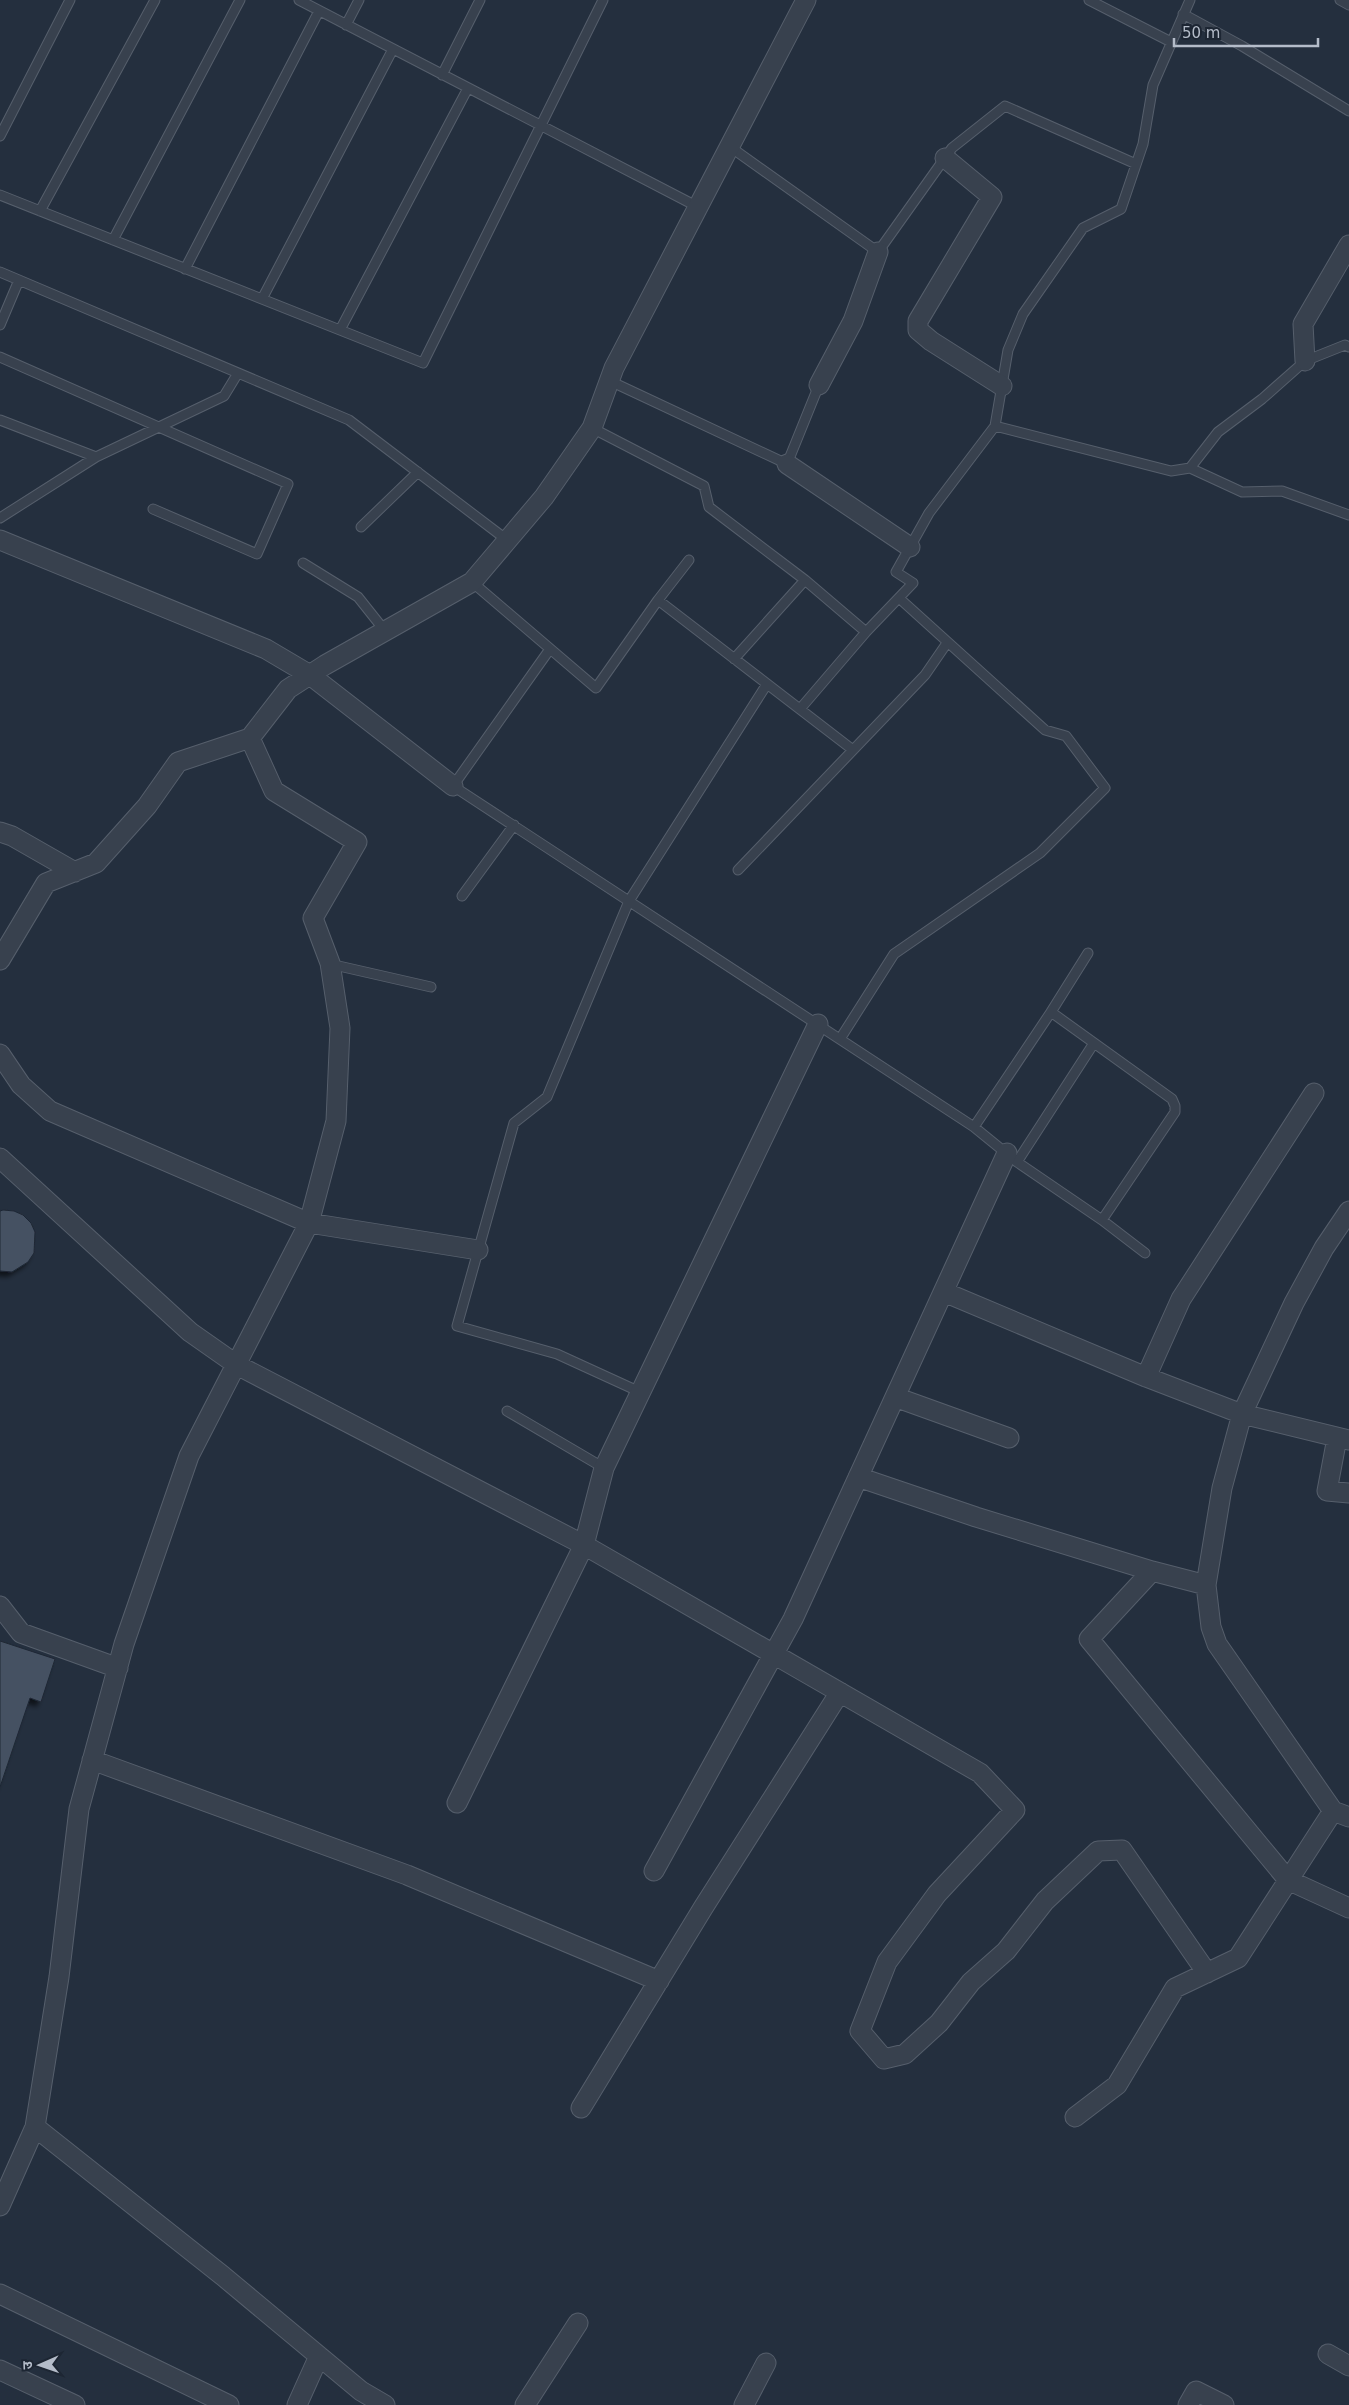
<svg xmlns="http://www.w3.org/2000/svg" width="1349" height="2405" font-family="'DejaVu Sans','Noto Sans Devanagari',sans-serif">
	<defs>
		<filter id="shadow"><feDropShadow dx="-4.5" dy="4.5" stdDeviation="2.5" flood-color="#0009"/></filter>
	</defs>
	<rect width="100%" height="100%" fill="#242f3e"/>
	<path fill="#455162" stroke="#1f2835" filter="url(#shadow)" d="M3,1210L14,1211L23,1215L31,1223L35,1232L34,1253L28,1262L12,1272L0,1271V1211Z
		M0,1641L55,1659L41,1702L30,1698L0,1787Z"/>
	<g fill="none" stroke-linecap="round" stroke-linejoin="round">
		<defs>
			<path id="lane" d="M299,0L698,207
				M1089,0L1171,42
				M1340,0L1349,5
				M1183,14L1242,46L1349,111
				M346,25L359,0
				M442,75L480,0
				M0,136L70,0
				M729,146L878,252L952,148L1005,106L1136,164
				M0,195L423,363L603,0
				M40,211L155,0
				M113,240L240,0
				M185,269L319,11
				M0,272L349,420L507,540
				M262,299L393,49
				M0,325L19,280
				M340,330L468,88
				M0,357L288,484L257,554L153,509
				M610,381L787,464L819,385
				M0,420L96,457
				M995,426L1171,471L1190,468L1218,432L1262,399L1305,361L1345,345L1349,347
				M592,428L704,486L709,507L805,580L866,632
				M1190,468L1242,492L1282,491L1349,515
				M0,518L96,457L224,396L238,373
				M361,527L418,472
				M303,563L358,597L385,631
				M472,582L596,688L658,600L689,560
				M658,600L853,750
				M550,649L453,786L974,1127L1017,1162L1102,1220L1175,1112V1106L1172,1099L1051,1012L974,1127
				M734,659L805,580
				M800,709L866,632L913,583L896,572L929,513L995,426L1008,350L1023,314L1083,228L1121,209L1143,144L1153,85L1190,0
				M738,870L925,675L947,643
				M462,896L514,825
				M330,964L431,987
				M1051,1012L1088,953
				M840,1039L894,954L1040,853L1105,788L1066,736L1045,730L899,598
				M1017,1162L1094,1043
				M1102,1220L1145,1253
				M640,1392L557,1354L457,1326L514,1123L547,1097L629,901L767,684
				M507,1411L604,1468"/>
			<path id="street" d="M945,158L992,197L918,321V330L931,341L1002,386
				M1305,361L1303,324L1349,245
				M819,385L853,321L878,252
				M787,464L910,547
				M0,540L266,649L310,675L453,786
				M0,832L12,836L75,872
				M0,960L46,883L96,863L147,806L178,762L250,738L288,689L325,665L472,582L544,497L592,428L614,368L806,0
				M0,1054L21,1085L50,1111L309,1223L478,1250
				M0,1158L190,1332L237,1365L584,1545L980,1773L1015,1810L937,1894L887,1962L860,2031L884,2059L905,2054L939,2023L971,1982L1006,1951L1045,1901L1098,1851L1122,1850L1207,1973
				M944,1292L1146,1377L1242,1414L1349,1440
				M1146,1377L1181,1299L1314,1093
				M895,1397L1009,1438
				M1337,1438L1327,1491L1349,1493
				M858,1477L976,1517L1152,1571
				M1206,1585L1152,1571L1089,1639L1288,1880L1349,1908
				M0,1606L21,1633L118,1668
				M92,1760L407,1875L659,1981
				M457,1803L584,1545L604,1468L818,1024
				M1333,1811L1217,1644L1211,1627L1206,1585L1222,1488L1242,1414L1294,1303L1324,1248L1349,1211
				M654,1871L793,1619L1007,1153
				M581,2108L703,1908L840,1692
				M1075,2117L1117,2085L1175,1988L1238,1958L1333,1811L1349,1817
				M35,2127L223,2276L361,2391L385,2405
				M0,2206L35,2127L59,1977L79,1809L124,1644L189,1456L309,1223L336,1121L340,1028L330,963L313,918L357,842L274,791L250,738
				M0,2294L229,2405
				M1328,2354L1349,2366
				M0,2370L75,2405
				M297,2405L319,2356
				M525,2405L578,2323
				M744,2405L766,2363
				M1188,2405L1196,2391L1224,2405"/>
		</defs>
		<use href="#lane" stroke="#565f6c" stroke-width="11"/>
		<use href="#street" stroke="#565f6c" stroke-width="21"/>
		<use href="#lane" stroke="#38414e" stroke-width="9"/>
		<use href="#street" stroke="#38414e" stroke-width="19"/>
	</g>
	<g transform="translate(40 2365) rotate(268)" stroke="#1d2633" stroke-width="4" paint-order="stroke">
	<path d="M0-4L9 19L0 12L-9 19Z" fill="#b4bcc9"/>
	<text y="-8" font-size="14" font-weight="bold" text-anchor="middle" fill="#b4bcc9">उ</text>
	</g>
	<path d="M1174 38v8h144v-8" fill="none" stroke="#b4bcc9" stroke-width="2.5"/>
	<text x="1182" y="38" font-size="15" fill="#b4bcc9" stroke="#1d2633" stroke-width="4" paint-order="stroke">50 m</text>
</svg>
